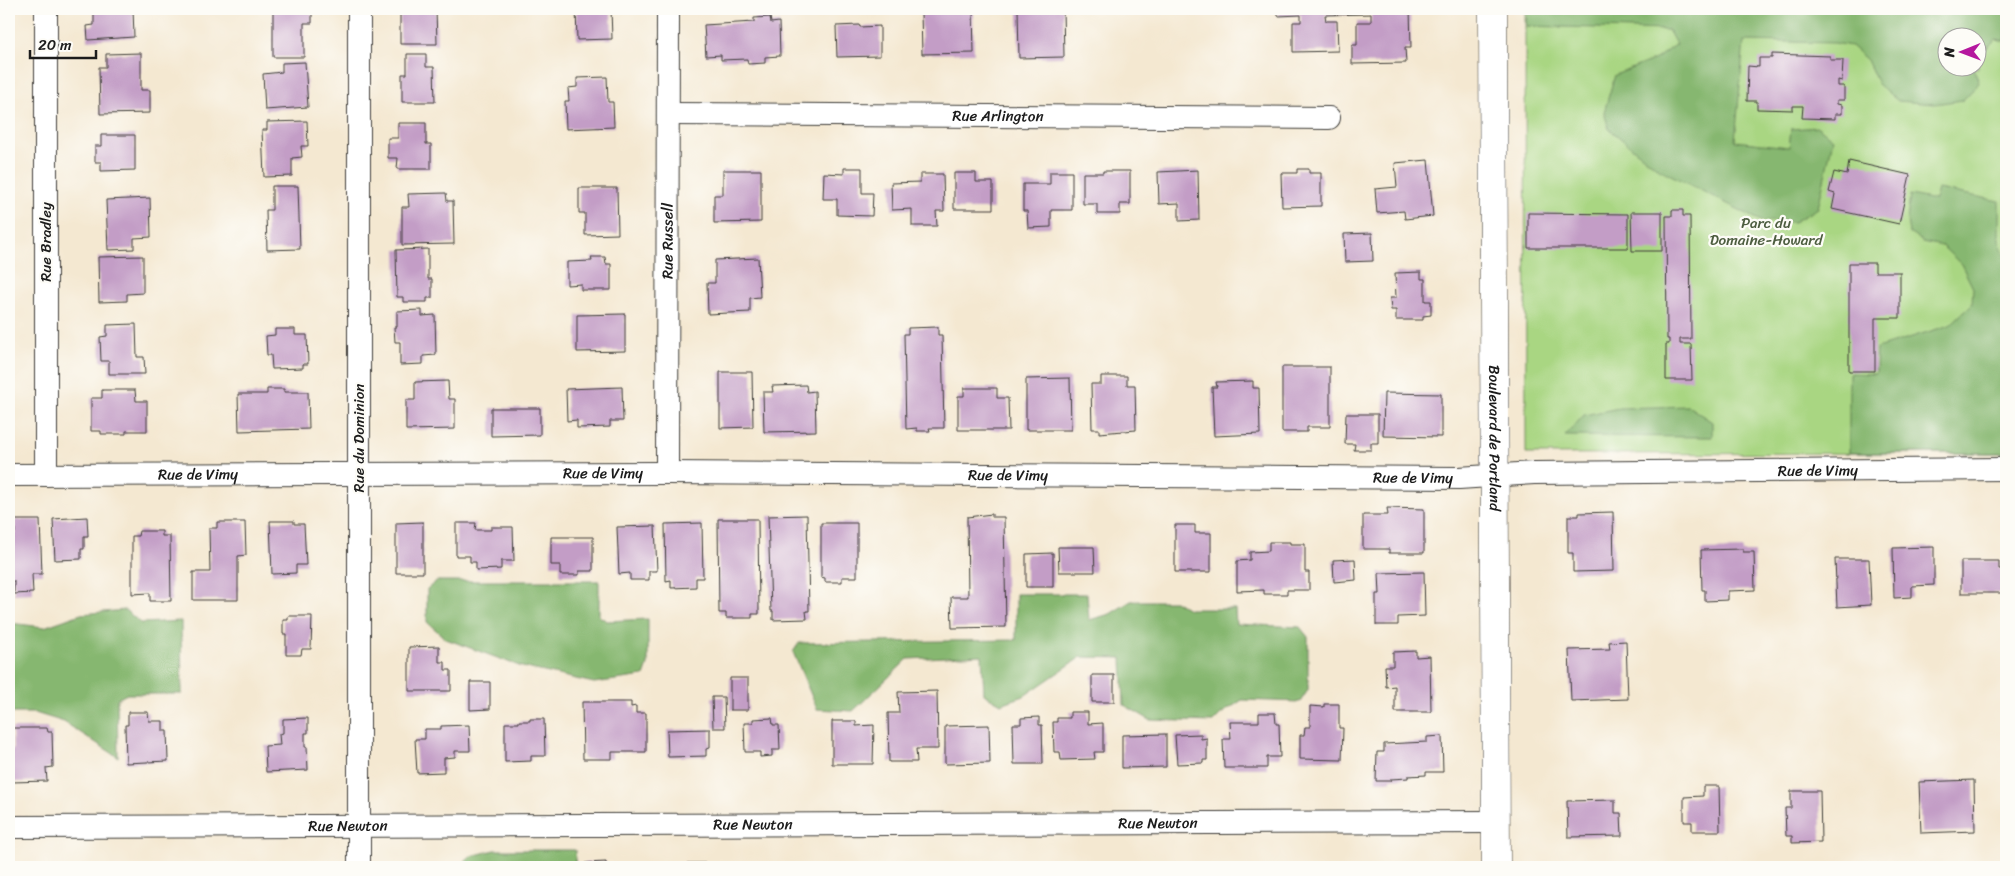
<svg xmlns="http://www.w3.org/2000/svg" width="2015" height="876" font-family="Sriracha,sans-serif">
	<rect width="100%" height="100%" fill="#fdfcf7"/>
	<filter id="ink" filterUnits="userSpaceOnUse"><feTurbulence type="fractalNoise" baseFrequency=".02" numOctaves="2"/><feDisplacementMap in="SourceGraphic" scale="10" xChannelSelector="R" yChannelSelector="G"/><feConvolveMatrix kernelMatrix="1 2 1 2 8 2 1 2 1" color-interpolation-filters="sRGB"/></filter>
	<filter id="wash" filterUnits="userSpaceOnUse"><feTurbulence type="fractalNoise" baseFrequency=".0096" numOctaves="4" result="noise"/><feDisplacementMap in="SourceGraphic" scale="20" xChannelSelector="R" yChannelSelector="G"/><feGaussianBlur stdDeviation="1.12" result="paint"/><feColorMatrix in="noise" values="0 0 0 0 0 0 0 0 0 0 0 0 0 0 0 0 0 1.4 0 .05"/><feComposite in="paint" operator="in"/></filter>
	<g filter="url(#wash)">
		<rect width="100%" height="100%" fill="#f4e8d1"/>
		<path fill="#a9d682" stroke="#62794f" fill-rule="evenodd" d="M1525,9H2006V453L1526,454ZM1948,38H1978V68H1948Z"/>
		<path fill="#86b770" stroke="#516a46" d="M1527,9H2006V41L1996,39L1978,57V38H1948V68H1974L1979,83L1963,100L1934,104L1898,101L1878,84L1867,60L1851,46L1835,43L1744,41L1735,141L1789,147L1791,129L1818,127L1833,139L1818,208L1794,222L1761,221L1659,169L1609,129L1604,112L1615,75L1656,59L1676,44L1668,30L1526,26Z
			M1938,189L1999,201V241L2006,259V453H1849V373L1876,374L1877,348L1950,325L1972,304L1973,288L1961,264L1942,246L1923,242L1909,233L1907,220L1910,195L1935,200Z
			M1688,406L1712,422V437L1565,436L1584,415L1619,408Z
			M437,581H599V616L607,621L648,619V665L644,676L594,683L522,667L446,639L427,622V589Z
			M1016,594H1087L1089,620L1110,614L1131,601H1175L1188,609H1235L1236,624L1300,627L1308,637V690L1300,702L1242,700L1221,714L1213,722L1150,720L1124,705L1122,658L1081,657L1024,696L1001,704L984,694L982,655L908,659L853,711L817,709L793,652L799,643L1016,640Z
			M125,610L141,623L181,621L182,694H127L117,699L118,757L64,722L35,713H9V623L44,627L81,614Z
			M495,850H575L576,867H462L463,862L471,856Z"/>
		<g id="blocks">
			<path fill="#c39dc6" d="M94,9H133L134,37L88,40L87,26L94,25Z
				M273,9H312V23H304V57H273Z
				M400,9H436L437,44H400Z
				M576,9H611L612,39L577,40Z
				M1018,9H1063L1064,57L1019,58Z
				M1278,9H1410L1411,48H1405L1406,63L1352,64V45H1357V22H1371V14L1325,15L1326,21H1337L1338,51L1293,52V22H1301V15L1278,16Z
				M973,11L974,53L922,54L921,12Z
				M770,17L771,23L779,22L780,56L765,57V63L748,64L747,59L721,60V55L706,56L704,25L754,22V18Z
				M859,25L860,27L880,26V56L837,57L836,26Z
				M141,53V90H150V113L100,114L99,67H106V54Z
				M407,54H426V67H434L435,102H402V74H407Z
				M1772,54L1830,56V60H1843L1842,81L1838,80V86H1844V100H1837V104L1842,105V114H1835V119L1802,118L1803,106H1793V110L1757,109V101H1747L1748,66L1759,67V58H1772Z
				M305,62L308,107L265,110L263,74L282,72V63Z
				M607,77L608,102H613L614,127L566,129L565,101H569L568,88L577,87V78Z
				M307,121L308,146H301L302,157L292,158V176L264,177L262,130H267V122Z
				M398,123H426V144H431V169H397L398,158H388V138H398Z
				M101,135H135V170L101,171V162H95V146H101Z
				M1428,160L1433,216L1405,219L1404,211L1377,213L1375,189L1397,187L1395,163Z
				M1849,161L1910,175L1899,224L1832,209L1835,194L1829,192L1834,172L1847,175Z
				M844,168H862V193H873L872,216L837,215V199H823L824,173L844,174Z
				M1297,169H1309V173H1321V206L1282,207L1281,173H1297Z
				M723,170H761V222L714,223V195H723Z
				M1198,170L1199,220L1179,221V203L1159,204L1158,172Z
				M1103,171H1130V204H1120V214H1097V204H1083V173H1103Z
				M1050,172H1072V210H1051V227L1028,228L1027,211H1023V184H1050Z
				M954,173H976V182H993V209H954Z
				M920,174H943L944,211H936L937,226H912V209L892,210L891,183L920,182Z
				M272,186H298L300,249L267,250L266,210H272Z
				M579,188H617L618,234L585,235V213H579Z
				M446,193L447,201H453L454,244L402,245V207H409L408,194Z
				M150,198L151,237L134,238V249L108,250L106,200Z
				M1672,210H1683V216H1690L1691,339H1680V344H1691L1692,380H1666V344H1669V339H1667L1666,216H1672Z
				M1631,212H1662V251H1632Z
				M1528,213L1628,214V248H1528Z
				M1372,233L1373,261L1345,262L1344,234Z
				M428,249V279H432V298H427V302H403V297H397L396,250Z
				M143,256V293L127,294V301L99,302L98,257Z
				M591,257H605L606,264H611V290H581V284L567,285V262L592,261Z
				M758,258L760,297L750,298V312L708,314L707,283H715V260Z
				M1849,263H1875V272H1900V318H1875V371H1849Z
				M1421,272V279H1425V301H1431V315L1423,316V320H1396V310H1391L1390,298H1396L1395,273Z
				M422,310V316L435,315L436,355L423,356V364L400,365V342H395L394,327H397V311Z
				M625,314V351L577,352V315Z
				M136,324L137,357H144L145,374H109V361H101L100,337L107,336V325Z
				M938,327V335H942L944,428H929L930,431H917V428L906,429L904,334H908V328Z
				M275,329H295V335H307L308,364H303V368L272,369L271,355H267L266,336L275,335Z
				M1282,367H1330V427H1307V432H1282Z
				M720,372H752L753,427L720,428Z
				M1101,376H1127V385H1135L1136,430L1099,433V429H1092L1091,384H1101Z
				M1070,378L1071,430H1026V379Z
				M448,381L449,399H455V429L406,430V400H415V382Z
				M1253,381V388H1259L1260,434L1214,436L1212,387H1217L1216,382Z
				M806,385L807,392L815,391L816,431L764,432L763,392H773L772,386Z
				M622,387L623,421H610V427L577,428V420L567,421L566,389Z
				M964,388H997V398H1008L1009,430H958V396H964Z
				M267,389H284V392H308L309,429L239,431L238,394H267Z
				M102,390H135L136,401H147V431H126V434H101V431H91V398H102Z
				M1384,393L1441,394V437L1383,436Z
				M491,408H540V435L491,436Z
				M1346,414H1378V443H1371V450H1354L1355,444H1345Z
				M1387,508L1424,509V553H1389V549H1363V515H1388Z
				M1613,512L1614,571L1573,572V553H1568V516H1579V513Z
				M992,514V517H1004L1006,627L952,628L951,597H968L967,517Z
				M807,515L809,611H806L807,619L773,620V611H771L768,516Z
				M87,517L88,536H84V549H81V559L55,560L53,519Z
				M718,519H758L759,614H752V618H726V613H719Z
				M15,520H40L42,574H32L33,593L14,594V581H9V533H15Z
				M270,521H294V524H304L306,565H296V573L272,574Z
				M217,522H245L246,555L238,556V600H193V572H210L209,528H217Z
				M423,522V573H396V523Z
				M456,523H476L475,530H491V527H513L514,561H501V569L476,570V562H470V556H456Z
				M702,523L703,578H696V587L671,588V580L666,581L665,524Z
				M821,523H857V577H842V582H825V578L821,577Z
				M1175,525H1195V533H1211V572H1175Z
				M655,526L657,571H649V580H630V573L619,574L617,527Z
				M139,531H162V536H170L171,601H150V593L132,594V536H138Z
				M551,537H593V571H579V575H560V565H551Z
				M1269,542H1290V544H1305V572H1309V590H1287V594H1264V590L1237,591V561L1250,560V552L1269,551Z
				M1058,547H1094L1095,572H1059Z
				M1934,547V585L1912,586V597L1894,598L1893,548Z
				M1743,549V552H1754L1755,590L1728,591V600L1705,601V590H1702L1701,550Z
				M1053,553V587H1026V554Z
				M1355,559L1356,580L1334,582L1333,560Z
				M1835,559H1869L1871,605L1837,607Z
				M1961,561H1999V569H2006V593H1961Z
				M1424,572L1425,616L1398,617V625H1376V594H1380L1379,573Z
				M288,616H312L311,649H302L301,655H286V634H283V620H288Z
				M1626,641L1628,699L1571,701L1569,650L1610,649L1609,642Z
				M439,646V662H445V670H451V691H409V647Z
				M1416,651V657L1430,656L1431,712H1395V686L1386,687L1385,666H1393V652Z
				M1092,675H1114V702H1092Z
				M730,678H748V710H730Z
				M470,682H490V709L470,710Z
				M937,691L938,749H916L917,762H889L888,713H899L898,692Z
				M712,697H724L725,728H713Z
				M582,702H631V707L636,706V713H646V752H612V759H583Z
				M1324,704H1339V728H1343L1342,760L1300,759V735H1304L1305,727H1310V706L1324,707Z
				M128,712H148L149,721H163V731H167L168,761L126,763L125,725H128Z
				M1070,712H1088V724L1103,723V752H1094L1095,759L1061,760L1060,752H1054L1053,722H1057V718H1070Z
				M1259,713H1275L1276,724H1279L1280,757H1267V768H1224L1223,739H1231L1230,722H1259Z
				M1039,717V725H1042L1043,764H1014L1013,724H1021V718Z
				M308,718V733H305V747H307L308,770L266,772L265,746L280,745L279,734L283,733V719Z
				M772,718L773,725H779L780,750H772V756L760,757V752H745L744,723H753V719Z
				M530,719H544L545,756H531V761L505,762V723H519V721H530Z
				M832,721H856V726L874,725L873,764H832Z
				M469,725L470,751H455V757L444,758V772L417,773L415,739H425V729H441V726Z
				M989,725L990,763L945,764V726Z
				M12,728H47L48,732H52L53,767L46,768L47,781L12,782V770H9V750H13Z
				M710,729V748L706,749V756L668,757L667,730Z
				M1166,734V767L1122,768V735Z
				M1201,734V739L1207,738V760H1203V763L1177,764L1175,735Z
				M1442,736L1443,772H1426V775L1408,776V778L1391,779V781H1376L1377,752H1384V744L1427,742V737Z
				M1974,780L1975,831L1921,833L1919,782Z
				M1703,786H1719L1720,831H1692V822H1684V797L1703,796Z
				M1791,791H1820L1821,842L1792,843V836H1786L1785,808H1791Z
				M1615,800V813H1621L1622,836L1568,837L1567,801Z
				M606,862V867H585V863Z
				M687,863H706V867H687Z"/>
		</g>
	</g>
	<g filter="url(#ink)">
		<use href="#blocks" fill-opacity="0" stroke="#3c3b37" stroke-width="1"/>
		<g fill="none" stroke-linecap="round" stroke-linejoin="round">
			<defs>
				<g id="minor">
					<path d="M46,9V475"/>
					<path id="s1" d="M668,114L1329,118"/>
					<path id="s2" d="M667,473L668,9"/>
					<path id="s3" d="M9,475L667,473L1459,478L1534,473L2006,469"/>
					<path id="s4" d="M9,827L1496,822"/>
					<path d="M359,867V9"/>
				</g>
				<g id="secondary">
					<path id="s5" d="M1493,9L1496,867"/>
				</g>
			</defs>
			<use href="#minor" stroke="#3c3b37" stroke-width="24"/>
			<use href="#secondary" stroke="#3c3b37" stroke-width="29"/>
			<use href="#minor" stroke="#fff" stroke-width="22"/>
			<use href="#secondary" stroke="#fff" stroke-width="28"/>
		</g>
	</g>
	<g text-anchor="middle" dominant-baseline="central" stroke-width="4.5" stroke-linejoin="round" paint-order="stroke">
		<g font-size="15" fill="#1c1c1c" stroke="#fdfcf7">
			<text stroke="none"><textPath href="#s1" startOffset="330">Rue Arlington</textPath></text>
			<text stroke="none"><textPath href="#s2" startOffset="232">Rue Russell</textPath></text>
			<text transform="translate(46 242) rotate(-90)">Rue Bradley</text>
			<text transform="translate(359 438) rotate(-90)">Rue du Dominion</text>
			<text stroke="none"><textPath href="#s5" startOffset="429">Boulevard de Portland</textPath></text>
			<text stroke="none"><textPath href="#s3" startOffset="1809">Rue de Vimy</textPath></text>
			<text stroke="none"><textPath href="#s3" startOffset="594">Rue de Vimy</textPath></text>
			<text stroke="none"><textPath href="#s3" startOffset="189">Rue de Vimy</textPath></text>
			<text stroke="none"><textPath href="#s3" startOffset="999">Rue de Vimy</textPath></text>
			<text stroke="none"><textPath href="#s3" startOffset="1404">Rue de Vimy</textPath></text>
			<text stroke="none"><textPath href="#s4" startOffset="1149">Rue Newton</textPath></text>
			<text stroke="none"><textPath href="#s4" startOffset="744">Rue Newton</textPath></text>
			<text stroke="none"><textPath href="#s4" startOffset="339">Rue Newton</textPath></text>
		</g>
		<g font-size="15" fill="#4d5d40" stroke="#fdfcf7">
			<text x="1766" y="223">Parc du<tspan x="1766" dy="17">Domaine-Howard</tspan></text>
		</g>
	</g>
	<rect width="2015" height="876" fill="none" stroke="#fdfcf7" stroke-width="30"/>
	<g transform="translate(1962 52) rotate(269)"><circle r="24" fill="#fdfcf7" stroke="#a3a29f"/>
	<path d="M0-4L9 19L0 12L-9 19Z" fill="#b5179e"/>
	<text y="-8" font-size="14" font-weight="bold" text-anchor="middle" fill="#1c1c1c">N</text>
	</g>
	<path d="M30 50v8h66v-8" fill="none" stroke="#1c1c1c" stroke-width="2.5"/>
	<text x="38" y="50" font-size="15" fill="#1c1c1c" stroke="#fdfcf7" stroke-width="4" paint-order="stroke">20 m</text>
</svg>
